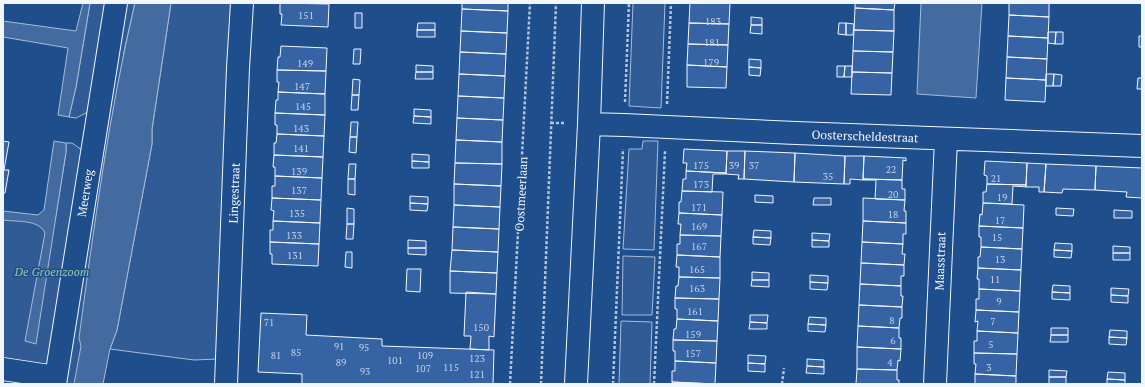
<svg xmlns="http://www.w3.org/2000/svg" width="1145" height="387" font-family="'PT Serif',serif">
	<rect width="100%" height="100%" fill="#1f4e8c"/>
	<path fill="#305b95" stroke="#a8bbd7" d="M90,3H107L90,111L76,118L69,117L76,87Z
		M125,3H135L125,47L105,157L95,226L81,384H3V214L55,221L66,152V143H72L85,152Z
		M171,3H232L218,359L194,360L110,349L117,330L152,144V129Z
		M633,3H665L661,108L629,106Z
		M643,141H658L654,250L623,249L629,149H642Z
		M623,256L655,257L652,315H622Z
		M621,321L652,322L650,384H619Z"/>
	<path fill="#446ba0" stroke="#a8bbd7" d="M83,3H90L76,87L69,117L58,115L68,48L3,37V21L76,31Z
		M135,3H171L152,129V144L117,330L110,349L103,384H74L81,346L79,338C94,226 109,113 135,3Z
		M921,3H982L976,98L917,94Z
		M54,141L66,143V152L36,344L25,341L45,233C39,219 16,222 3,220V211L38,215L44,210Z"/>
	<path fill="#3563a3" stroke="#f2f6ff" d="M280,3L329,4L328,27L281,25L282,14H280Z
		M462,3H508V11L462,9Z
		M690,3H730L729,24L689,23Z
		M855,3H895L894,10L855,8Z
		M1009,3H1049V17L1009,15Z
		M855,8L894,10V31L854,30Z
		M462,9L508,11L507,33L461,31Z
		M355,13H362V28H355Z
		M1009,15L1049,17L1048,38L1008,36Z
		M751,17L762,18V25H751Z
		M418,23H435V30H417Z
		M689,23L729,24L728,45L688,44Z
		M839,23H846V35L838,34Z
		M846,23L854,24L853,35H846Z
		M751,25H762V34L750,33Z
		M417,30H435V37H417Z
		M854,30L894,31L893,52L853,51Z
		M461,31L507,33L506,54L460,52Z
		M1048,32H1056L1055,44L1048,43Z
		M1056,32H1063V44H1055Z
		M1008,36L1048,38L1047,59L1007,57Z
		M1139,36H1142V47H1139Z
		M688,44L728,45L727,67L687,65Z
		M281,46L327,48L326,71L277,70L278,57H280Z
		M354,49H361L360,64H353Z
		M853,51L893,52L892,73L852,72Z
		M460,52L506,54L505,76L459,74Z
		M1007,57L1047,59L1046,80L1006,78Z
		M749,59L761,60V68L749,67Z
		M416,65L433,66V72H416Z
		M687,65L727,67L726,88L687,87Z
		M837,66H845L844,77H837Z
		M845,66H852V77H844Z
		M749,67L761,68L760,76L749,75Z
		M277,70L326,71L325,94L278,92L279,82H277Z
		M416,72H433V79H415Z
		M852,72L892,73L891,95L851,94Z
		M459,74L505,76L504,98L458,96Z
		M1046,74H1054L1053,86H1046Z
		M1054,74L1062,75L1061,86H1053Z
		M1006,78L1046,80L1045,102L1005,100Z
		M1138,78H1142V89H1137Z
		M353,79L360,80L359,95H352Z
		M278,92L325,94V115L275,113L276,100H278Z
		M352,95H359L358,110H351Z
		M458,96L504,98L503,120L457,118Z
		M414,109L431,110V117L414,116Z
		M275,113L325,115L324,136L277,134V125H275Z
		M414,116L431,117V124L413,123Z
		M457,118L503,120L502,142L456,140Z
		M351,122H358L357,137H350Z
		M277,134L324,136L323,157L274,155V143H276Z
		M350,137H357L356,153L349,152Z
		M456,140L502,142V164L455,163Z
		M3,141L9,142L4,170H9L5,193H3Z
		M684,149L727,151L726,173L686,171L687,163H683Z
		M727,151H745L744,179H738L739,175L726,174Z
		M745,151L795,153L794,182L744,179Z
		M795,153L845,156L844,184L794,182Z
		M412,154L429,155V162L412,161Z
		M274,155L323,157L322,178L275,176V167H273Z
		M845,156H864L863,180L850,179V184H844Z
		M864,156L906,158V161L903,160L902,180L863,179Z
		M412,161L429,162V168H412Z
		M985,161L1027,163L1026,185L987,184V176L984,175Z
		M455,163L502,164L501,186L454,184Z
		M1027,163L1046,164L1044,192H1039V187H1026Z
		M349,164H356L355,179H348Z
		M1046,164L1096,166L1095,190L1063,189L1062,193L1044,192Z
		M1096,166L1142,168V198L1126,197L1127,192L1095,190Z
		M686,171L726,173V174H713L712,192L682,191L683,179H686Z
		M275,176L322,178L321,200L272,198V186H275Z
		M348,179H355V195L348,194Z
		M863,179L902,180V189H905V200L875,199L876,180H863Z
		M454,184L501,186L500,207L454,205Z
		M987,184L1026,185V187L1013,186L1012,204L983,203V192H986Z
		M682,191L723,192L722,215L679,213V202H681Z
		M755,195L773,196V203L755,202Z
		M410,196L428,197V204L410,203Z
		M272,198L321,200L320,223L273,221L274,211L271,210Z
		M814,198H831V205H813Z
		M863,198L905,200L904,211H906V223L863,221Z
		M410,203L428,204L427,211L410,210Z
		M983,203L1024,205L1023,228L979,226L980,214L982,215Z
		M454,205L500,207L499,229L453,227Z
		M347,208L354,209V224H347Z
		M1056,208L1074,209L1073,216L1056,215Z
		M1114,210L1132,211V218H1114Z
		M679,213L722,215L721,236L680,235L681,224H678Z
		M273,221L320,223L319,244L270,242V230H273Z
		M863,221L906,223V234H903V244L862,242Z
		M347,224H354L353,239H346Z
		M979,226L1023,228L1022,249L981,247V237H979Z
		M453,227L499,229L498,252L452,250Z
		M754,230L771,231V238L753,237Z
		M812,233L830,234L829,241L812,240Z
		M680,235L721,236L720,257L677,255V244H680Z
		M753,237L771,238L770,245L753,244Z
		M408,240L426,241V248H408Z
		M812,240L829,241V247H812Z
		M270,242L319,244L318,266L272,264V254H270Z
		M862,242L903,244L902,254H905L904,265L861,263Z
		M1055,243L1072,244V251L1054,250Z
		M1113,246L1130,247V253H1113Z
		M981,247L1022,249L1021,270L978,268V257H980Z
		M408,248H426V255L408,254Z
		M452,250L498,252L497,273L450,271Z
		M1054,250L1072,251L1071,258L1054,257Z
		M346,252H352V268L345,267Z
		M1113,253H1130V260H1113Z
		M677,255L720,257V278L679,277V267H676Z
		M861,263L904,265V276H901V286L860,284Z
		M978,268L1021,270L1020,291L979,289V279H977Z
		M407,269H421L420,292L406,291Z
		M450,271L497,273L496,294L450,293Z
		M752,272L769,273V280H752Z
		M810,275L828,276V283L810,282Z
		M679,277L720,278L719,299L675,298L676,286H678Z
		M752,280H769V287L751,286Z
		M810,282L828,283L827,290L810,289Z
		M860,284L901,286V296H903L902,307L859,305Z
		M1053,285L1070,286V293L1052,292Z
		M1111,288L1129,289L1128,296L1111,295Z
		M979,289L1020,291L1019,312L976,310V299H979Z
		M466,292L496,294L494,337L489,336V350L470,349L471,336H464Z
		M1052,292L1070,293V300L1052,299Z
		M1111,295L1128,296V303L1111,302Z
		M675,298L719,299L718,321L677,319V309H675Z
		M859,305L902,307V318H900L899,328L858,326Z
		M976,310L1019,312L1018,333L977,331L978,321L975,322Z
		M261,313L307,315L306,335L382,339V346L494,350L493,384H302V374L258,372Z
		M750,315H768L767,323L750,322Z
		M809,317L826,318V325L808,324Z
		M677,319L718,321L717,341L673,340L674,329H676Z
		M750,322L767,323V329H749Z
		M808,324L826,325L825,332L808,331Z
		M858,326L899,328V338H901V349L857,347Z
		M1051,328H1068V335H1051Z
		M1110,330L1127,331V338L1109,337Z
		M977,331L1018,333L1017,354L974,353V341H977Z
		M1051,335H1068V342H1050Z
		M1109,337L1127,338L1126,345L1109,344Z
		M673,340L717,341L716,363L675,361V351H673Z
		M857,347L901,349L900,361L898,360L897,370L857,369Z
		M974,353L1017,354L1016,376L975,374L976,364H974Z
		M748,355L766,356L765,364L748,363Z
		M807,359L824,360V367L807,366Z
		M675,361L716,363L715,384L672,382V371H675Z
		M748,363L765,364V372L748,371Z
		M807,366L824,367V374L806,373Z
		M857,369L897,370V380H899V384H856Z
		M1049,370L1067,371L1066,377H1049Z
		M1108,372L1125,373V380L1107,379Z
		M975,374L1016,376V384H973H975Z
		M1049,377H1066V384H1049Z
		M1107,379L1125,380V384H1107Z
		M672,382L715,384H672Z"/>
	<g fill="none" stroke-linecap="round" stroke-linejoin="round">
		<defs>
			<path id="minor" d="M589,124L624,125L796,133L1142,146
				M3,369L56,377
				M55,384L116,3
				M226,384L238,68L242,3
				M576,384L589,124L593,3
				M935,384L946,139"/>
		</defs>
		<use href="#minor" stroke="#f2f6ff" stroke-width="24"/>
		<path stroke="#b3c4dc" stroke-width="2.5" stroke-dasharray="3 2" stroke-linecap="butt" d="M625,102L629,3
			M667,104L671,3
			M551,123H564
			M510,384L530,3
			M541,384L556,3
			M613,384L623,149
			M654,384L665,151
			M782,384L784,368"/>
		<use href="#minor" stroke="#1f4e8c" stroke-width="22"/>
	</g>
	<g text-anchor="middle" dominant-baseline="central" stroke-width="3" stroke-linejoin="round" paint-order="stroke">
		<g font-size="10" fill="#c3d1e8">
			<text x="306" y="15">151</text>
			<text x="713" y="21">183</text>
			<text x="712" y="42">181</text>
			<text x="711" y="62">179</text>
			<text x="305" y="63">149</text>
			<text x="302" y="86">147</text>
			<text x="303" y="106">145</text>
			<text x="301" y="128">143</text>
			<text x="301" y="148">141</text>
			<text x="701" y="165">175</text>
			<text x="734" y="165">39</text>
			<text x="754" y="165">37</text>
			<text x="891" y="169">22</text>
			<text x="299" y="171">139</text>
			<text x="828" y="176">35</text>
			<text x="996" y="178">21</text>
			<text x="701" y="184">173</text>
			<text x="299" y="190">137</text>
			<text x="893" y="194">20</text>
			<text x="1002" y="197">19</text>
			<text x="699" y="207">171</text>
			<text x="297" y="213">135</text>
			<text x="893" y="214">18</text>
			<text x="1000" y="220">17</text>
			<text x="699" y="226">169</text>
			<text x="294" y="235">133</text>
			<text x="997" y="237">15</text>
			<text x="699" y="246">167</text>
			<text x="295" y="255">131</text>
			<text x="1000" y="259">13</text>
			<text x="697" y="269">165</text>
			<text x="995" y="279">11</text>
			<text x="697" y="288">163</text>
			<text x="999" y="301">9</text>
			<text x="695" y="311">161</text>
			<text x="892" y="320">8</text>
			<text x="993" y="321">7</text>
			<text x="269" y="322">71</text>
			<text x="481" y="327">150</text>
			<text x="693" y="334">159</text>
			<text x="893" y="340">6</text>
			<text x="991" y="344">5</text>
			<text x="339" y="346">91</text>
			<text x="364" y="347">95</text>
			<text x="296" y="352">85</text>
			<text x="693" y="353">157</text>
			<text x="276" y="355">81</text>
			<text x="425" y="355">109</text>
			<text x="477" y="358">123</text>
			<text x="395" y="360">101</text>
			<text x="341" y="362">89</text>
			<text x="890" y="362">4</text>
			<text x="451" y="367">115</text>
			<text x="989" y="367">3</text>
			<text x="423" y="368">107</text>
			<text x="365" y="371">93</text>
			<text x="477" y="374">121</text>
		</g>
		<g font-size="12" fill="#f2f6ff" stroke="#1f4e8c">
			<text transform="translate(865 136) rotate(2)">Oosterscheldestraat</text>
			<text transform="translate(85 193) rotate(-81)">Meerweg</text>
			<text transform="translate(234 193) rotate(-88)">Lingestraat</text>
			<text transform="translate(521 194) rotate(-87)">Oostmeerlaan</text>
			<text transform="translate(940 261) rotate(-88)">Maasstraat</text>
		</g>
		<g font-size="12" font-style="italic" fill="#97c8a6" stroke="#1f4e8c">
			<text x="52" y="271">De Groenzoom</text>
		</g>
	</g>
	<rect width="1145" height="387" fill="none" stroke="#f2f6ff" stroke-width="8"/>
</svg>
